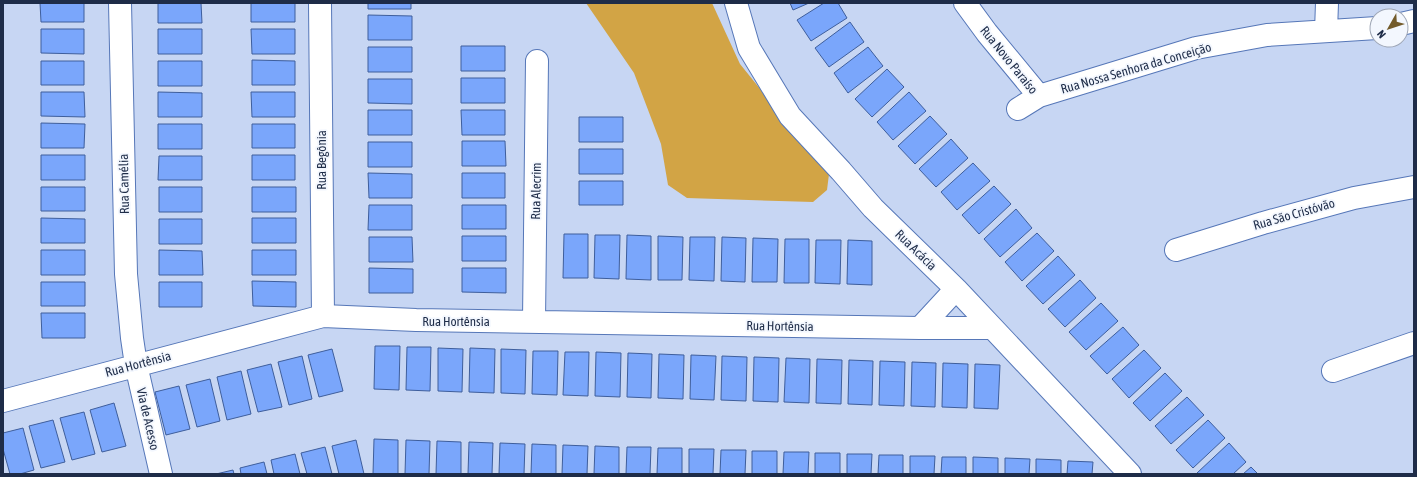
<svg xmlns="http://www.w3.org/2000/svg" width="1417" height="477" font-family="'Asap Condensed',sans-serif">
	<rect width="100%" height="100%" fill="#c7d6f3"/>
	<path fill="#d2a445" d="M586,3H712L740,64L829,174L827,190L813,202L687,198L668,185L661,144L634,73Z"/>
	<path fill="#7aa6fb" stroke="#3e5e9c" d="M40,3H84V22H41Z
		M158,3H201L202,23H158Z
		M251,3H295V22H251Z
		M368,3H411V9H368Z
		M790,3H809L793,10Z
		M824,3H838L847,18L811,41L797,20Z
		M368,15L412,16V40H368Z
		M850,22L864,42L829,67L815,48Z
		M41,29H84V54L41,53Z
		M158,29H202V54H158Z
		M251,29H295V54H252Z
		M461,46H505V71H461Z
		M368,47H412V72H368Z
		M868,47L883,66L848,93L834,73Z
		M252,60L295,61V85H252Z
		M41,61H84V85H41Z
		M158,61H202V86H158Z
		M887,69L904,87L872,117L855,99Z
		M461,78H505V103H461Z
		M368,79H412V104L368,103Z
		M41,92H84L85,117L41,116Z
		M158,92L202,93V117H158Z
		M251,92H295V117H252Z
		M909,92L926,111L893,140L877,122Z
		M368,110H412V135H368Z
		M461,110H505V135H462Z
		M930,116L947,134L915,164L898,146Z
		M579,117H623V142H579Z
		M41,123L85,124L84,148H41Z
		M158,124H202V149H158Z
		M252,124H295V148H252Z
		M951,139L968,158L936,187L919,169Z
		M462,141H505L506,166H462Z
		M368,142H412V167H368Z
		M579,149H623V174H579Z
		M41,155H85V180H41Z
		M252,155H295V180H252Z
		M159,156H202V180H158Z
		M973,163L990,181L957,210L941,192Z
		M368,173L412,174V198H369Z
		M462,173H505V198H462Z
		M579,181H623V205H579Z
		M994,186L1011,204L979,234L962,215Z
		M41,187H85V211H41Z
		M159,187H202V212H159Z
		M252,187H296V212H252Z
		M369,205H412V230H368Z
		M462,205H506V229H462Z
		M1016,209L1032,228L1000,257L984,239Z
		M41,218L85,219V243H41Z
		M252,218H296V243H252Z
		M159,219H202V244H159Z
		M1037,233L1054,251L1022,281L1005,262Z
		M564,234H588V278H563Z
		M595,235H620L619,279L594,278Z
		M627,235L651,236V280L626,279Z
		M462,236H506V261H462Z
		M658,236L683,237L682,280H658Z
		M369,237H412L413,262H369Z
		M690,237H715L714,281L689,280Z
		M722,237L746,238L745,282L721,281Z
		M753,238L778,239L777,282H752Z
		M785,239H809V283H784Z
		M816,240H841L840,284L815,283Z
		M848,240L872,241V285L847,284Z
		M41,250H85V275H41Z
		M159,250L202,251L203,275H159Z
		M252,250H296V275H252Z
		M1058,256L1075,275L1043,304L1026,286Z
		M369,268L413,269V293H369Z
		M462,268H506V293L462,292Z
		M1080,280L1096,298L1065,327L1048,309Z
		M252,281L296,282V307L253,306Z
		M41,282H85V306H41Z
		M159,282H202V307H159Z
		M1101,303L1118,321L1086,350L1069,332Z
		M41,313H85V338H42Z
		M1123,327L1139,345L1107,374L1090,356Z
		M375,346H400L399,390L374,389Z
		M407,347H431L430,391L406,390Z
		M438,348L463,349L462,392L438,391Z
		M470,348L495,349L494,393L469,392Z
		M332,349L343,391L319,397L308,355Z
		M501,349L526,350L525,394L501,393Z
		M1144,350L1161,368L1129,398L1112,379Z
		M533,351H558L557,395L532,394Z
		M565,352H589L588,396L563,395Z
		M596,352L621,353L620,397L595,396Z
		M628,353L652,354L651,398L627,397Z
		M659,354L684,355L683,399L658,398Z
		M691,355L716,356L714,400L690,399Z
		M302,356L312,399L289,405L278,362Z
		M722,356L747,357L746,401L721,400Z
		M754,357L779,358L778,402L753,401Z
		M786,358L810,359L809,403L784,402Z
		M817,359L842,360L841,404L816,403Z
		M849,360L873,361L872,405L848,404Z
		M880,361L905,362L904,406L879,405Z
		M912,362L936,363L935,407L911,406Z
		M943,363L968,364L967,408L942,407Z
		M271,364L282,407L258,412L247,370Z
		M975,364L1000,365L998,409L974,408Z
		M241,371L251,414L227,420L217,377Z
		M1165,373L1182,391L1150,421L1133,403Z
		M210,379L220,421L197,427L186,385Z
		M179,386L190,429L166,435L155,392Z
		M1187,397L1204,415L1171,444L1155,426Z
		M114,403L126,446L102,452L90,410Z
		M84,412L95,454L72,460L60,418Z
		M53,420L65,462L41,468L29,426Z
		M1208,420L1225,438L1193,468L1176,450Z
		M23,428L34,470L20,474H10L3,449V433Z
		M374,439L398,440V474H373Z
		M356,440L364,474H339L332,446Z
		M406,440L430,441L429,474H405Z
		M437,441L461,442V474H436Z
		M469,442L493,443L492,474H468Z
		M500,443L525,444L524,474H499Z
		M1229,443L1246,462L1233,474H1198L1197,473Z
		M532,444L556,445V474H531Z
		M563,445L588,446L587,474H562Z
		M595,446L619,447V474H594Z
		M325,447L332,474H307L301,453Z
		M627,447H651L650,474H626Z
		M658,448H682V474H657Z
		M689,449H714L713,474H689Z
		M721,450H746L745,474H720Z
		M752,451H777V474H752Z
		M784,452H809L808,474H783Z
		M815,453H840V474H815Z
		M295,454L300,474H274L271,460Z
		M847,454H872L871,474H847Z
		M879,455H903V474H878Z
		M910,456H935L934,474H910Z
		M942,457H966V474H941Z
		M973,457L998,458V474H973Z
		M1005,458L1030,459L1029,474H1005Z
		M1036,459L1061,460V474H1036Z
		M1068,461L1093,462L1092,474H1067Z
		M264,462L267,474H241L240,468Z
		M1251,467L1258,474H1243Z
		M233,470L234,474H216Z"/>
	<g fill="none" stroke-linecap="round" stroke-linejoin="round">
		<defs>
			<path id="minor" d="M120,3L126,274L132,338L136,365L161,474
				M320,3L323,316
				M736,3L749,48L790,116L841,171L873,208L956,289L1130,474
				M965,3L987,33L1039,96L1018,109
				M1401,24L1414,21
				M1326,31L1327,3
				M1039,96L1196,48L1267,35L1377,28
				M1176,250L1263,223L1354,198L1414,187
				M534,321L537,61
				M920,328L956,289
				M1333,371L1414,343
				M3,401L323,316L416,320L920,328H991"/>
		</defs>
		<use href="#minor" stroke="#5677b8" stroke-width="24"/>
		<use href="#minor" stroke="#fff" stroke-width="22"/>
	</g>
	<g text-anchor="middle" dominant-baseline="central" stroke-width="3.5" stroke-linejoin="round" paint-order="stroke">
		<g font-size="13" fill="#1e2c48" stroke="#f3f7fe">
			<text transform="translate(1009 60) rotate(51)">Rua Novo Paraíso</text>
			<text transform="translate(1136 68) rotate(-16)">Rua Nossa Senhora da Conceição</text>
			<text transform="translate(321 160) rotate(-90)">Rua Begônia</text>
			<text transform="translate(124 184) rotate(-91)">Rua Camélia</text>
			<text transform="translate(536 191) rotate(-89)">Rua Alecrim</text>
			<text transform="translate(1294 214) rotate(-16)">Rua São Cristóvão</text>
			<text transform="translate(916 250) rotate(44)">Rua Acácia</text>
			<text x="456" y="321">Rua Hortênsia</text>
			<text transform="translate(780 326) rotate(1)">Rua Hortênsia</text>
			<text transform="translate(138 364) rotate(-15)">Rua Hortênsia</text>
			<text transform="translate(148 419) rotate(77)">Via de Acesso</text>
		</g>
	</g>
	<rect width="1417" height="477" fill="none" stroke="#1e2c48" stroke-width="8"/>
	<g transform="translate(1389 28) rotate(231)"><circle r="19" fill="#f3f7fe" stroke="#9ea6b5"/>
	<path d="M0-3L7 15L0 10L-7 15Z" fill="#735b2b"/>
	<text y="-6" font-size="11" font-weight="bold" text-anchor="middle" fill="#1e2c48">N</text>
	</g>
</svg>
